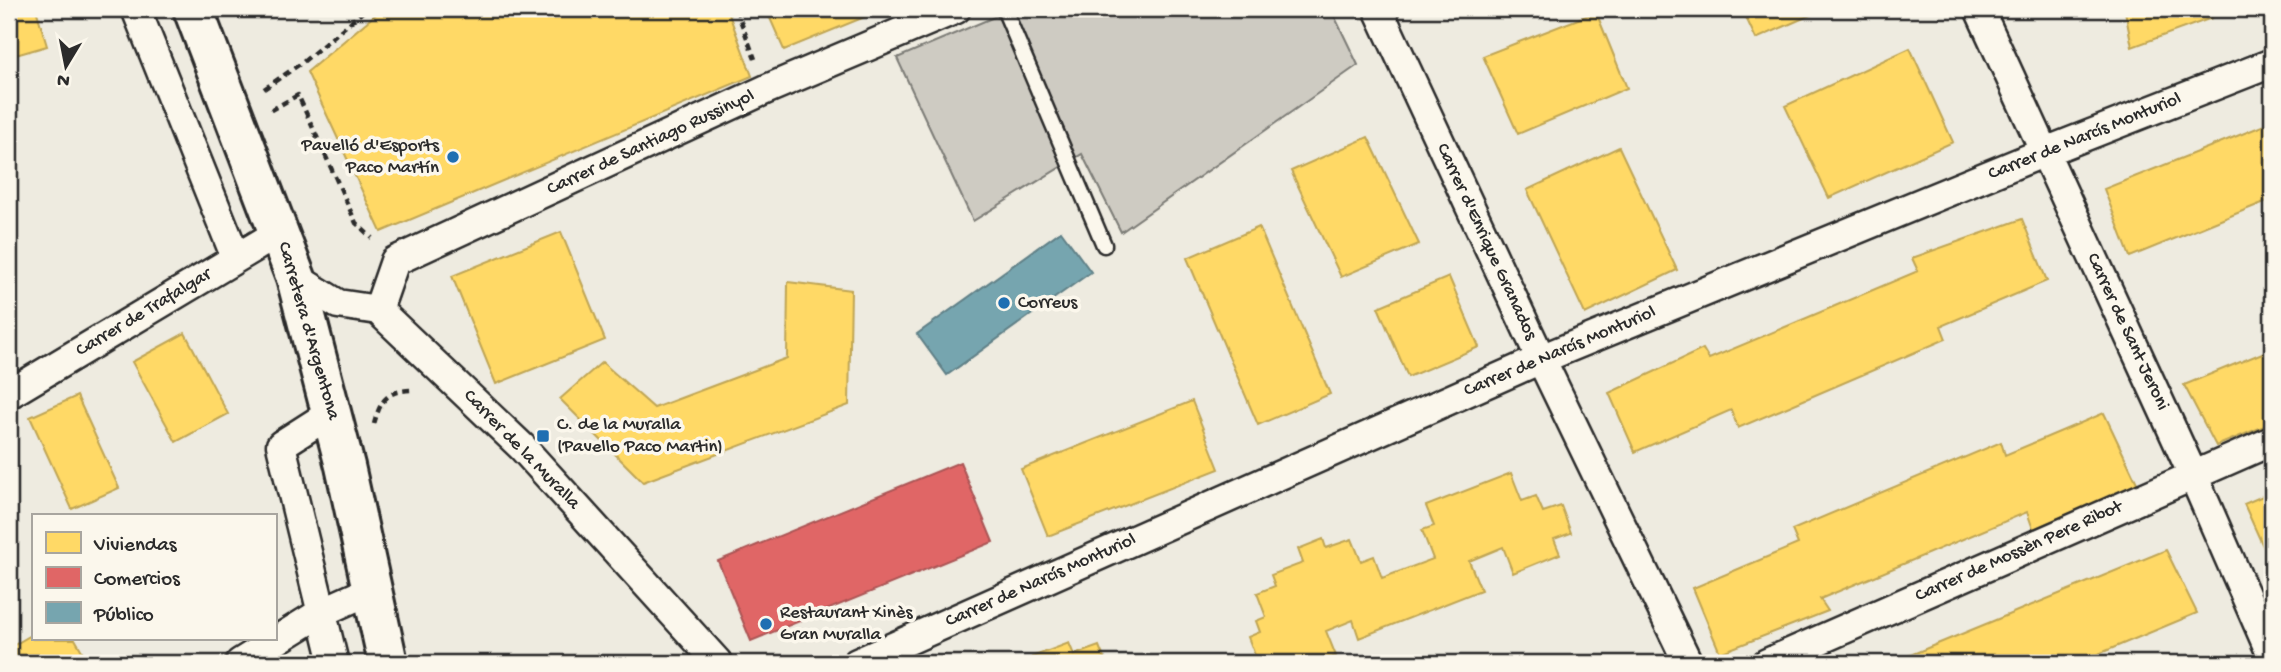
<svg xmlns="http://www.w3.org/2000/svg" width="2281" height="672" font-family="'Gochi Hand',sans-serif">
	<rect width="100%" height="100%" fill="#eeebe0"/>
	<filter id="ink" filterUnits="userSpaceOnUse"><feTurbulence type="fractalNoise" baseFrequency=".0143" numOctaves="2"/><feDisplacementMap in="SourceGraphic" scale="14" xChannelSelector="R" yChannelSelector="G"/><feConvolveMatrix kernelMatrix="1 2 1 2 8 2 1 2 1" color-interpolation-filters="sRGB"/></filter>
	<g filter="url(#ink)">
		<path fill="#cecbc2" stroke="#7c7b76" stroke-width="2" d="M1013,9H1331L1358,65L1121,232L1082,154L973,221L897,58Z"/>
		<path fill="#ffd966" stroke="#bfa554" stroke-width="2" d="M9,9H36L47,46L9,57Z
			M382,9H727L752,76L381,232L307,72Z
			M766,9H870L872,14L784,50Z
			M1742,9H1824L1756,39Z
			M2120,9H2208L2212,18L2132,47L2125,11Z
			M1596,12L1627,88L1518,134L1483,56Z
			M1910,48L1953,142L1829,198L1785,106Z
			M2272,122V199L2130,257L2104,189Z
			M1368,137L1419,244L1341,277L1291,171Z
			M1619,147L1677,270L1585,314L1527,190Z
			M2022,219L2047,281L1941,326L1946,339L1738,428L1731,410L1635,452L1609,393L1703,349L1709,359L1918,271L1912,258Z
			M1259,227L1330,394L1258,425L1187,258Z
			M561,232L605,340L496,384L452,276Z
			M1449,277L1479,347L1408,377L1378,307Z
			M788,282L851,290L849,405L643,482L560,399L602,362L654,408L787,358Z
			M185,333L228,414L176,442L132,362Z
			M2272,349V423L2216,446L2184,385Z
			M77,396L119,488L72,509L30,417Z
			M1192,401L1219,469L1048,536L1021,469Z
			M2104,413L2138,485L2033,529L2027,512L1820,599L1828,611L1720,653L1693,588L1798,544L1792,530L2001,442L2005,455Z
			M1511,473L1522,501L1536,496L1543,512L1561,506L1571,533L1554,539L1560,554L1513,573L1503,547L1469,561L1481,590L1359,638L1353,620L1326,631L1336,656L1318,663H1275L1274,661L1258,663L1248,637L1260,632L1256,621L1266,617L1257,593L1275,586L1271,575L1303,563L1298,549L1323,539L1326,548L1352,539L1361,561L1374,556L1382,578L1433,559L1422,530L1434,526L1426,506Z
			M2272,492V566L2244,504Z
			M2166,550L2197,613L2077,663H1891Z
			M33,634V639H75L89,663H9V648Z
			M1069,643L1074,655L1099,646L1106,663H1035L1032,657Z"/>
		<path fill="#e06666" stroke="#aa5454" stroke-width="2" d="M960,462L993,542L751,641L718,561Z"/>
		<path fill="#76a5af" stroke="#608087" stroke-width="2" d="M1061,231L1091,272L947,375L917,334Z"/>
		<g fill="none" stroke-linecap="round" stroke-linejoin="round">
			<defs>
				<path id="lane" d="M1004,9L1104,245"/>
				<path id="street" d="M136,9L236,258
					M1378,9L1541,359L1688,663
					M1979,9L2193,475L2272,656
					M296,278L338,304L378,310L522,447L718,663
					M378,310L395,261L767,89L956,9
					M9,394L280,232
					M331,413L281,445L334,663
					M240,663L322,612L371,590
					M857,663L1541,359L2045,152L2272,63
					M1767,663L2272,441"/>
				<path id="secondary" d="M193,9L296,278L345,466L388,663"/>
			</defs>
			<use href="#lane" stroke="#2b2b2b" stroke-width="19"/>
			<use href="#street" stroke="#2b2b2b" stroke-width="33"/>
			<use href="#secondary" stroke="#2b2b2b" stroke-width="44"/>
			<path stroke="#2b2b2b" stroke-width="4.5" stroke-dasharray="7 5" stroke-linecap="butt" d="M736,9L755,59
				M264,89L303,62L366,9
				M271,110L298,95L356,223L372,238
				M374,424C381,398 388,390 415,390"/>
			<use href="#lane" stroke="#fbf7ec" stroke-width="14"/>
			<use href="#street" stroke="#fbf7ec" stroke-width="28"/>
			<use href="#secondary" stroke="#fbf7ec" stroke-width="38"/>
		</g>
	</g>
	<g fill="#1f6fb2" stroke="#fbf7ec" stroke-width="2.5">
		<circle cx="453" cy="157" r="7"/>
		<circle cx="1004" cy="303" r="7"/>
		<rect x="536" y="429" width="14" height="14" rx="3.5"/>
		<circle cx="766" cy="624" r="7"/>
	</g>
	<g text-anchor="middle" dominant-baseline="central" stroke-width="7" stroke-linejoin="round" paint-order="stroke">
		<g font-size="19" fill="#2b2b2b" stroke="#fbf7ec">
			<text transform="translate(2085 137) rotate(-22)">Carrer de Narcís Monturiol</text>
			<text transform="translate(651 143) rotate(-25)">Carrer de Santiago Russinyol</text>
			<text transform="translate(1486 242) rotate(65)">Carrer d'Enrique Granados</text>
			<text transform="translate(144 313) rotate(-31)">Carrer de Trafalgar</text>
			<text transform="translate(308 331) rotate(74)">Carretera d'Argentona</text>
			<text transform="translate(2127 332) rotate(65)">Carrer de Sant Jeroni</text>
			<text transform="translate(1560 352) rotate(-23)">Carrer de Narcís Monturiol</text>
			<text transform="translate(521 450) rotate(46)">Carrer de la Muralla</text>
			<text transform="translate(2019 552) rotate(-24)">Carrer de Mossèn Pere Ribot</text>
			<text transform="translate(1041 581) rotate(-24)">Carrer de Narcís Monturiol</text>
		</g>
		<g font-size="19" fill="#2b2b2b" stroke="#fbf7ec" text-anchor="start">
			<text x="439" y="146" text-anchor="end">Pavelló d'Esports<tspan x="439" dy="22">Paco Martín</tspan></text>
			<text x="1018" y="303">Correus</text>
			<text x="557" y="425">C. de la Muralla<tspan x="557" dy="22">(Pavello Paco Martin)</tspan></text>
			<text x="780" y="613">Restaurant Xinès<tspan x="780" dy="22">Gran Muralla</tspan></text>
		</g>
	</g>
	<rect width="2281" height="672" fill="none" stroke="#fbf7ec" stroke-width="35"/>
	<rect x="18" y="18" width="2246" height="637" fill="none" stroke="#2b2b2b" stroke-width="2.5" filter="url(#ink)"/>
	<rect x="32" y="514" width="245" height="126" fill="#fbf7ec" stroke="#a8a59f" stroke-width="2"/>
	<rect x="46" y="532" width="35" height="21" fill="#ffd966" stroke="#a8a59f" stroke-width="2"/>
	<text x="94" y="550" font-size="21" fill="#2b2b2b">Viviendas</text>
	<rect x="46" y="567" width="35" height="21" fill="#e06666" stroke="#a8a59f" stroke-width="2"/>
	<text x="94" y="584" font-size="21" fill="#2b2b2b">Comercios</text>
	<rect x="46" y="602" width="35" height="21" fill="#76a5af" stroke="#a8a59f" stroke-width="2"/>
	<text x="94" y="620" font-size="21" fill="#2b2b2b">Público</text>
	<g transform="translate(66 66) rotate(190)" stroke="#fbf7ec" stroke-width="5" paint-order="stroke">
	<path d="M0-5L12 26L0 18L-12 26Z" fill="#2b2b2b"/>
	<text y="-10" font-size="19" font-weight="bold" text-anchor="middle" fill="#2b2b2b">N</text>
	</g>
</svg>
